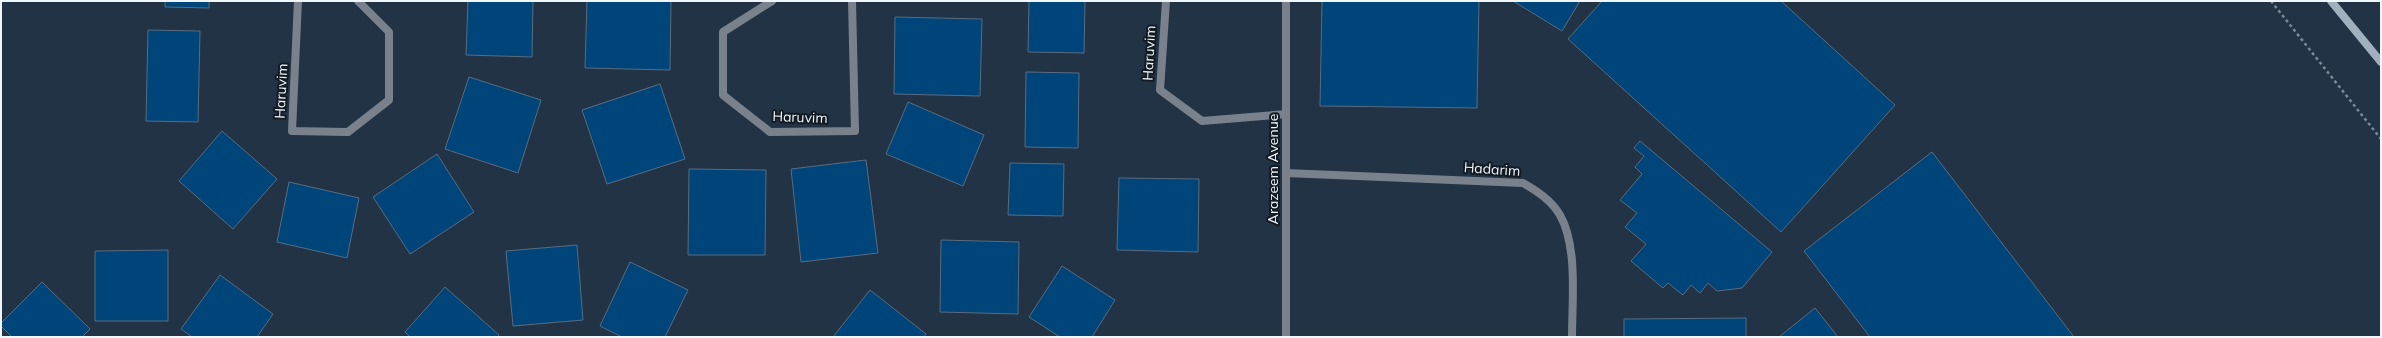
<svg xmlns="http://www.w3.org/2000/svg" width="2382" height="338" font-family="Mulish,sans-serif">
	<rect width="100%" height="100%" fill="#213345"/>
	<path fill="#004579" stroke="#596c81" d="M165,1H209V8L165,7Z
		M468,1H533L532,57L466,55Z
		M587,1H671L670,70L585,68Z
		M1029,1H1085L1084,53L1028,52Z
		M1322,1H1479L1477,108L1320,106Z
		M1513,1H1580L1562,31Z
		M1602,1H1781L1895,105L1781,232L1568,39Z
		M895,17L982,19L980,96L894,94Z
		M148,30L200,31L198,122L146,121Z
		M1026,72L1079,73L1078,148L1025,147Z
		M469,77L541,100L518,173L445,149Z
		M660,84L685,159L607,184L582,110Z
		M908,102L984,135L963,186L886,154Z
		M222,131L277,179L233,229L179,181Z
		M1640,141L1772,252L1742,288L1717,291L1708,283L1700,293L1691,285L1683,295L1668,283L1663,288L1631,261L1646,244L1625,227L1637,213L1620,200L1642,174L1635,167L1644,156L1634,148Z
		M1932,152L2074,337H1870L1804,251Z
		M437,154L474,212L410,254L373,197Z
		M866,160L878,253L801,262L791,169Z
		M1010,163L1064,164L1063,216L1008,215Z
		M689,169L766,170L765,255H688Z
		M1119,178L1199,179L1198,252L1117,250Z
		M289,182L359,198L347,258L277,242Z
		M941,240L1019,242L1018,314L940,312Z
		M577,245L583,320L513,326L506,251Z
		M168,250V321H95V251Z
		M630,262L688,290L665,337H622L600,326Z
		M1062,266L1115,300L1092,337H1060L1029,317Z
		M220,275L273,314L257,337H192L181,329Z
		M42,282L90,329L82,337H12L1,326V323Z
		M445,287L499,335L497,337H410L405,332Z
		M870,290L926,334L924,337H833Z
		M1815,308L1838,337H1779Z
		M1746,318V337H1624V319Z"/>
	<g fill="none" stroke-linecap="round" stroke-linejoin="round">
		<path stroke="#7b8996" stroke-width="2.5" stroke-dasharray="3 3" stroke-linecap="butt" d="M2271,1L2381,139"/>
		<path stroke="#79828c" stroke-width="8" d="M298,1L292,131L348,132L389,100V32L358,1
			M772,1L723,32V95L770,132L855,131L852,1
			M1166,1L1160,90L1202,121L1286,114
			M1286,1V337
			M1286,173L1523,183C1537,191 1551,200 1560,215C1578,247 1572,301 1572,337"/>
		<path stroke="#a1b0bf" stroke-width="8" d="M2331,1L2381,62"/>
	</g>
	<g text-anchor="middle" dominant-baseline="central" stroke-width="4" stroke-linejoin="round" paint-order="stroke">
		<g font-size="14" fill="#eff6fd" stroke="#121a22">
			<text transform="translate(1149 53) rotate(-87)">Haruvim</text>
			<text transform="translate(281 91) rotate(-87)">Haruvim</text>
			<text transform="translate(800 117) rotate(2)">Haruvim</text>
			<text transform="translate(1273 169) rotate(-90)">Arazeem Avenue</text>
			<text transform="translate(1492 169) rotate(4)">Hadarim</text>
		</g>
	</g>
	<rect width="2382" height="338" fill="none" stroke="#eff6fd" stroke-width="4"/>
</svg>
